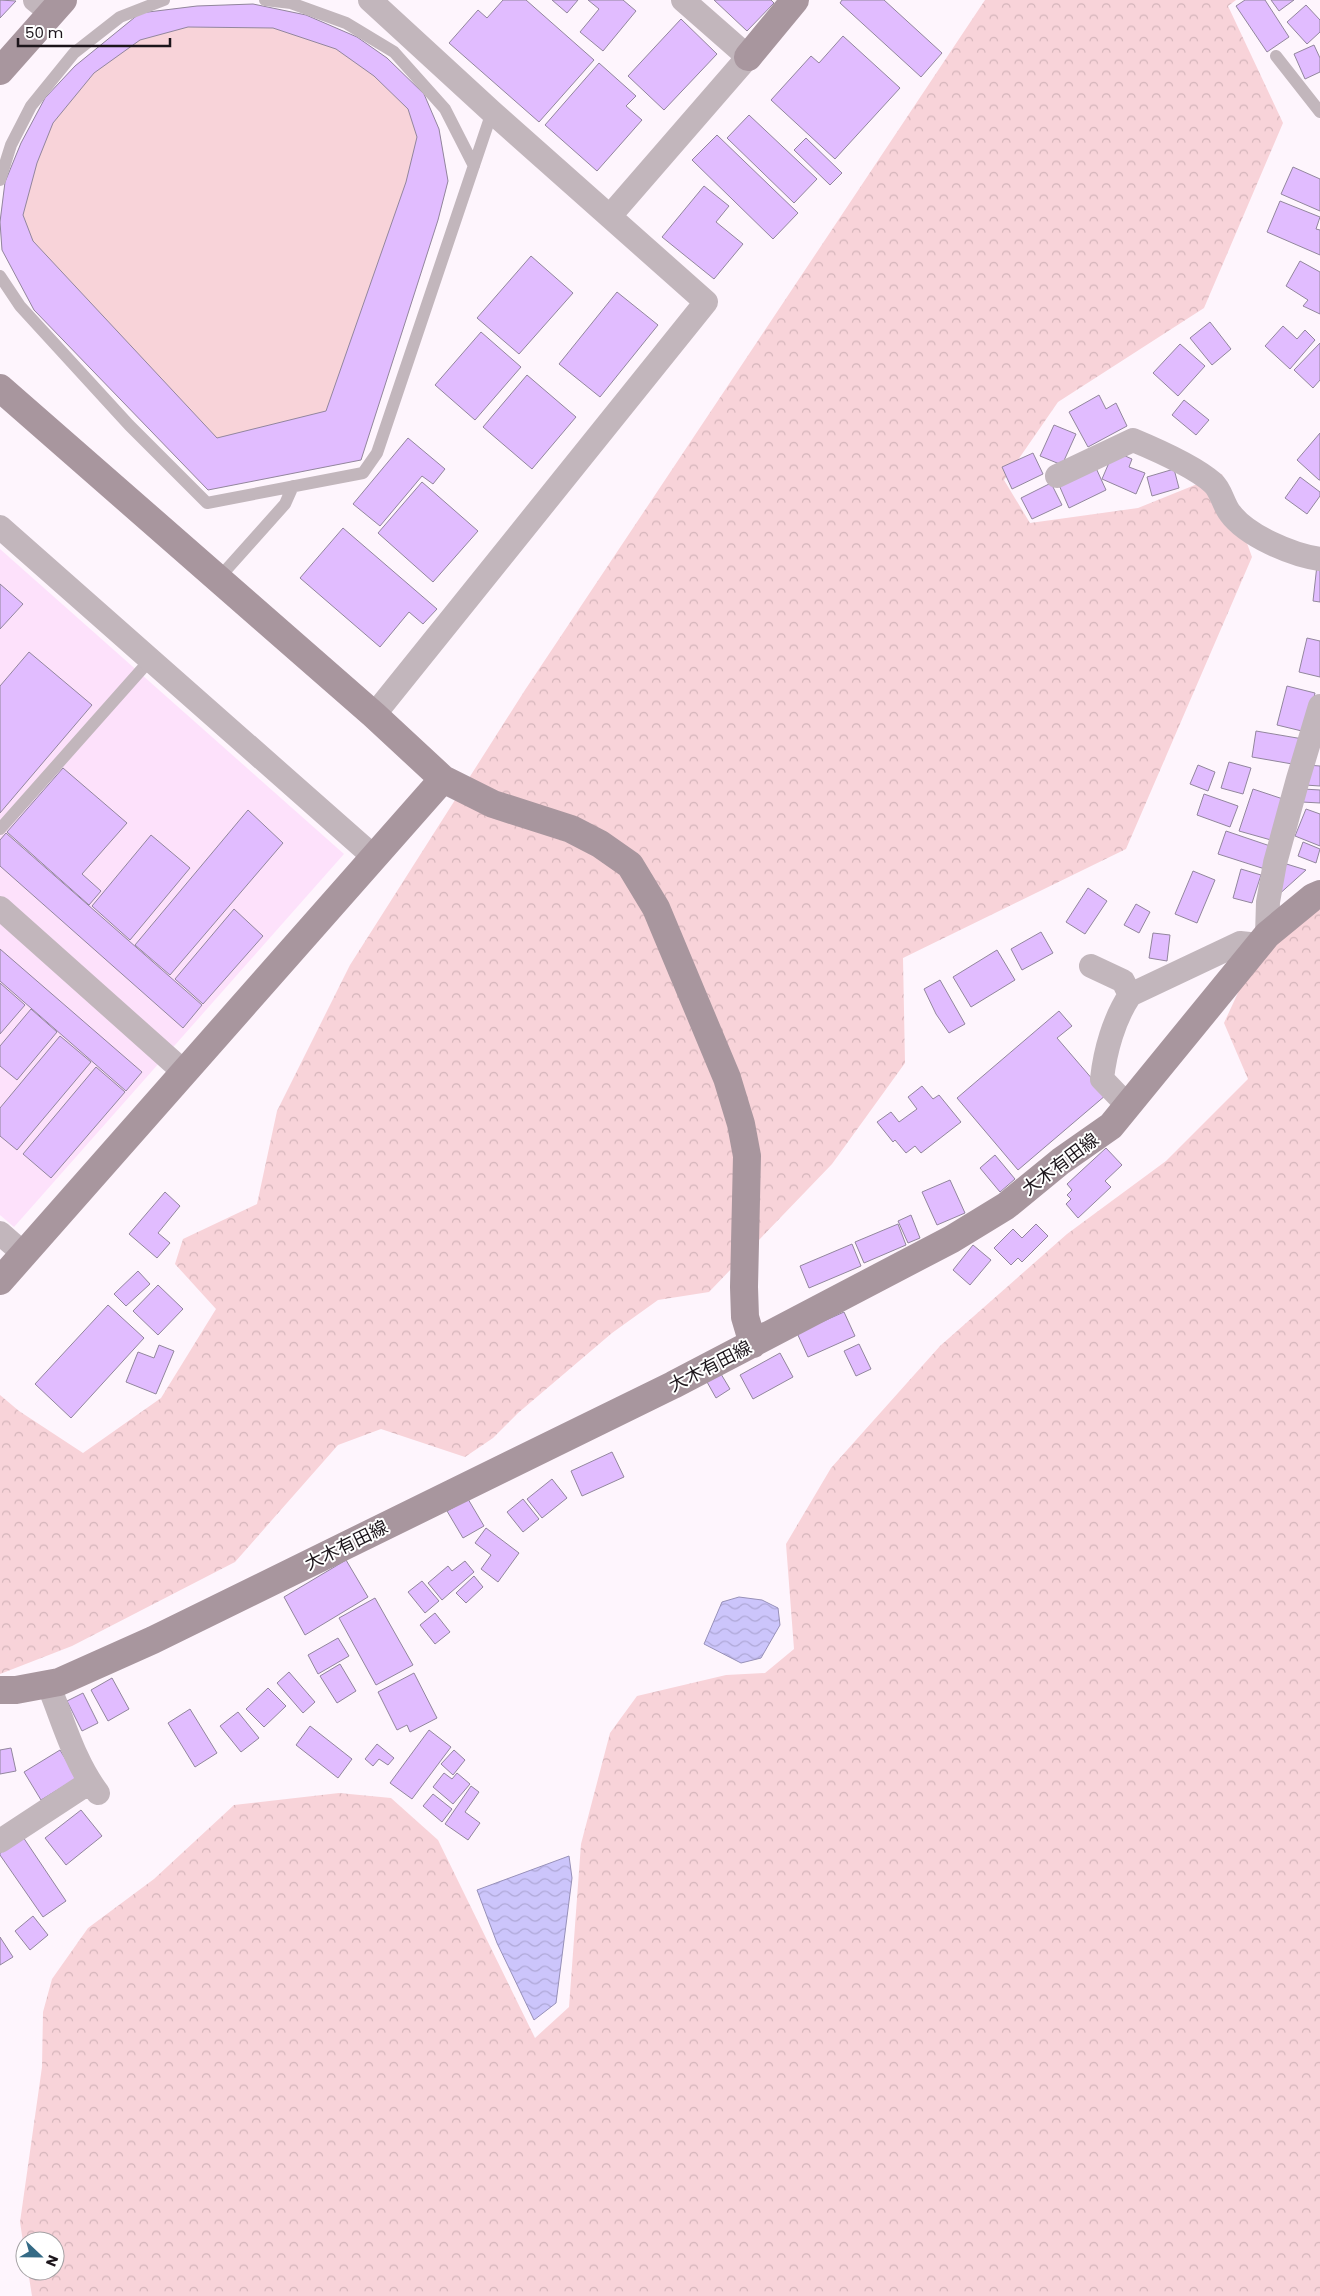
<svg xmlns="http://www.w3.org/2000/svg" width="1320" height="2296" font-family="Poppins,'Noto Sans JP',sans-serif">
	<defs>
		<pattern id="forest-crowns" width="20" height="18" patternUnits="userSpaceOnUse" patternTransform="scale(1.25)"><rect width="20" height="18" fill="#f8d3d9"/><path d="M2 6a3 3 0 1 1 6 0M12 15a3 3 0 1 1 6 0" fill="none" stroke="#d4b4ba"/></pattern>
		<pattern id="water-waves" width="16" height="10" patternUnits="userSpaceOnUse" patternTransform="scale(1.25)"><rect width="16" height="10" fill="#ccc5fb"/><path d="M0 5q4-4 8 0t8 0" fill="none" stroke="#afa8d7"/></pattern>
	</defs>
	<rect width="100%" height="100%" fill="#fef5fd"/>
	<path fill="#fde1fb" d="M0,549L344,854L14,1227L0,1215Z"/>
	<path fill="#f8d3d9" d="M253,4L306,15L357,37L387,58L424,94L439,129L448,181L438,220L361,460L208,490L34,310L2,250L0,222L5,182L21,143L45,98L75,66L140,13L197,6Z"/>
	<path fill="url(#forest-crowns)" d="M985,0H1236L1228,6L1283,123L1204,308L1058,402L1004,480L1030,523L1138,508L1222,474L1252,557L1126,849L903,958L905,1063L832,1164L709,1292L658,1300L612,1333L518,1413L493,1438L465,1457L381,1429L338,1445L235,1562L72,1646L0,1674V1395L19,1411L83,1453L161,1398L216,1309L175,1264L183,1239L257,1204L277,1111L350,965L525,690Z
		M1320,908V2296H32L28,2271H55V2241H25V2255L20,2222L42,2067L43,2012L52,1979L88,1928L154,1879L234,1805L339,1793L391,1798L438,1840L535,2038L569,2007L581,1844L610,1733L637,1696L726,1675L765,1673L794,1649L786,1544L831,1468L940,1346L1067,1234L1166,1161L1248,1079L1224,1023L1254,958Z"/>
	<path fill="url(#water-waves)" stroke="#9790b8" d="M739,1597L762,1600L778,1608L780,1625L761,1658L741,1663L704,1644L722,1602Z
		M569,1856L572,1878L556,2003L534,2020L497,1943L477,1890Z"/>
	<path fill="#e1bcff" stroke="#92869d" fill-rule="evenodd" d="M0,0L16,1L0,18Z
		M503,0H526L594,60L539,122L449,43L478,10L487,18Z
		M552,0H578L567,13Z
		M588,0H623L636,11L603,51L580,32L599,9Z
		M714,0H771L774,3L747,31Z
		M842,0H884L942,53L921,77L840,3Z
		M1245,0H1265L1289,37L1267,52L1236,6Z
		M1271,0H1294L1279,11Z
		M253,4L306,15L357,37L387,58L424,94L439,129L448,181L438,220L361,460L208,490L34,310L2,250L0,222L5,182L21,143L45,98L75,66L140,13L197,6ZM188,27L273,28L336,49L374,76L408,109L417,137L406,182L326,411L217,438L33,241L23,215L37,163L53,123L94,73L140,40Z
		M1306,5L1320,20V32L1307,44L1287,22Z
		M681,19L717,54L664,110L628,76Z
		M843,36L900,88L835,159L771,100L811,56L819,63Z
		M1314,45L1320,58V72L1305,79L1294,54Z
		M599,63L636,96L626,106L642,120L597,171L545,125Z
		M749,115L817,179L794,203L727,138Z
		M717,135L798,213L773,239L692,160Z
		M806,138L842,173L830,185L794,150Z
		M1293,167L1320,179V211L1281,194Z
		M704,186L729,206L716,222L743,244L714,279L662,237Z
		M1280,201L1320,217L1316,229L1320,230V255L1267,232Z
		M531,256L573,293L519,354L477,318Z
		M1300,261L1320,272V314L1303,306L1308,300L1286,286Z
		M617,292L658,325L600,397L559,364Z
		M1210,322L1231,349L1212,365L1190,338Z
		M1283,326L1297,339L1305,330L1315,340L1290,369L1265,346Z
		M481,332L521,367L475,420L435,385Z
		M1320,343V380L1313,388L1294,370Z
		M1180,344L1205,366L1178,396L1153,373Z
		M527,375L576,417L532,469L483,427Z
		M1099,395L1106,409L1116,403L1127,426L1088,447L1069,412Z
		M1184,400L1209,420L1196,435L1172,415Z
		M1054,425L1076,434L1062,465L1040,456Z
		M1320,433V480H1319L1297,460Z
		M408,438L445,469L433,484L422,476L380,526L353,504Z
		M1114,451L1132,459L1129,467L1145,473L1136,494L1102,479Z
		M1033,453L1043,474L1012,489L1002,467Z
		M1096,468L1106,490L1069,508L1059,485Z
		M1174,469L1179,488L1152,496L1147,477Z
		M1300,477L1320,492V496L1307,514L1285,498Z
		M422,482L478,531L433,582L378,533Z
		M1051,483L1062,505L1032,519L1021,498Z
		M343,528L437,609L423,624L409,612L380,647L300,578Z
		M1317,565H1320V602L1313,601Z
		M0,584L23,604L0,629Z
		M1307,638L1320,641V677L1299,672Z
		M29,652L92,705L0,813V686Z
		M1287,686L1315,693L1306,732L1277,725Z
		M1256,731L1303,739L1298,765L1252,757Z
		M1229,762L1251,768L1243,794L1221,788Z
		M1198,765L1215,772L1208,791L1190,784Z
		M1307,765L1320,766V786L1305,785Z
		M63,768L127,823L82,874L101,891L89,905L7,832Z
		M1253,789L1283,799L1271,840L1239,831Z
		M1303,789L1320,790V803L1302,802Z
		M1204,794L1238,806L1230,827L1197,815Z
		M1306,809L1320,814V846L1295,836Z
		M248,810L283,843L170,975L135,945Z
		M1226,831L1276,848L1268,870L1218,854Z
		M6,833L202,1005L183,1028L0,866V840Z
		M151,835L190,868L130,940L92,906Z
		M1303,842L1320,849L1316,863L1298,856Z
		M1280,862L1306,870L1276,897Z
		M1241,869L1261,875L1252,903L1233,898Z
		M1193,871L1215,880L1197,923L1175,914Z
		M1088,888L1107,901L1085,934L1066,922Z
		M1136,904L1150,912L1139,933L1124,925Z
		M234,909L263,936L203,1004L175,979Z
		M1041,932L1053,953L1022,970L1011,949Z
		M1153,933L1170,935L1167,961L1149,958Z
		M0,949L142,1072L126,1091L0,981Z
		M997,950L1015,980L971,1007L953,977Z
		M940,980L965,1024L949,1033L936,1014L924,989Z
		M0,983L25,1005L0,1034Z
		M31,1009L57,1032L17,1080L0,1066V1046Z
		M1059,1011L1072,1026L1057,1038L1106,1095L1018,1170L957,1098Z
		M60,1036L91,1062L17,1150L0,1136V1108Z
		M96,1067L125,1092L51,1178L23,1154Z
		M922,1086L933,1099L939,1095L961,1122L921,1153L915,1146L906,1153L895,1140L893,1142L877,1122L891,1112L899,1122L917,1109L908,1097Z
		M1106,1148L1122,1165L1105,1181L1111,1187L1078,1218L1066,1204L1071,1199L1067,1195L1072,1190L1067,1184Z
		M995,1155L1015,1179L1000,1192L980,1168Z
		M950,1180L965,1213L937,1225L922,1192Z
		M165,1192L180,1206L158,1233L170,1243L157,1258L129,1234Z
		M911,1215L920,1238L908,1243L898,1221Z
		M898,1224L906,1245L864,1263L855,1242Z
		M1036,1224L1048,1236L1022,1262L1018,1258L1011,1265L994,1248L1013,1229L1022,1238Z
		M852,1244L861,1266L809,1288L800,1266Z
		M973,1245L991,1260L970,1285L953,1270Z
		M138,1271L150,1284L126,1306L114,1294Z
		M158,1285L183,1309L158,1335L133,1311Z
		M108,1305L144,1338L71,1418L35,1384Z
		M844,1312L855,1336L808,1357L797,1333Z
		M859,1344L871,1369L856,1376L844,1351Z
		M159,1345L174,1351L156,1394L126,1382L138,1352L154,1358Z
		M780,1353L793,1377L753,1399L740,1375Z
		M721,1374L730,1389L716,1398L707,1382Z
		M612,1452L624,1477L582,1496L571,1471Z
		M552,1479L567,1498L542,1518L527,1499Z
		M468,1499L484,1526L463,1538L447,1511Z
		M523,1499L539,1519L523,1532L507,1512Z
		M486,1528L519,1553L498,1582L481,1569L491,1555L475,1543Z
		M346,1560L368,1597L305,1635L284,1597Z
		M465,1561L474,1572L442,1600L428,1583L448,1566L452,1571Z
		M474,1576L483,1587L466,1603L456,1593Z
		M422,1581L439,1601L425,1613L408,1592Z
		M375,1598L413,1665L376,1685L339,1618Z
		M435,1613L450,1632L435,1644L420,1625Z
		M338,1638L349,1656L318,1674L308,1655Z
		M340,1664L356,1691L337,1703L320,1676Z
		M289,1672L315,1702L303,1713L277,1683Z
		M414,1673L437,1718L410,1732L407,1725L397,1730L378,1692Z
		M112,1678L129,1709L108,1721L91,1690Z
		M268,1688L286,1706L264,1727L246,1709Z
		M83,1693L98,1723L82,1731L67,1701Z
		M190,1709L217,1753L195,1767L168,1723Z
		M238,1712L259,1738L241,1752L220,1726Z
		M310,1726L352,1759L338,1778L296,1745Z
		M429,1730L451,1747L412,1799L390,1783Z
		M377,1744L394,1758L388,1765L379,1759L373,1766L365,1759Z
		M11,1748L16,1771L0,1774V1750Z
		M60,1750L77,1778L41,1800L24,1772Z
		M454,1750L465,1760L453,1775L441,1764Z
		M444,1773L452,1779L457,1773L470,1784L453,1804L433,1787Z
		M471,1786L479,1792L465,1812L480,1823L468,1840L445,1824Z
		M433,1794L452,1809L442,1822L423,1806Z
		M81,1810L102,1836L66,1865L45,1838Z
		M23,1837L66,1901L43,1917L0,1855V1853Z
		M33,1916L48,1935L30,1950L15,1931Z
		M0,1937L13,1957L0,1965Z"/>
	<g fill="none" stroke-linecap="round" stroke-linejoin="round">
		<path stroke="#c2b6bc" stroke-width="12" d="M265,0L291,3L346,23L394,52L445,109L474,166
			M1276,56L1320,112
			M0,180L11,145L31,106L74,53L120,17L164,0
			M0,276L20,306L129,425L207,503L363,473L377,453L492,112
			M218,579L285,504L293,486
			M0,829L150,660"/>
		<path stroke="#c2b6bc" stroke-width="24" d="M35,0L51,13
			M370,0L492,112L706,302L374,715
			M610,216L748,57L683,0
			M1057,476L1133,440C1157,450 1194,466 1213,483C1221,490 1223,504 1230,513C1247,536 1292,555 1320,559
			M0,527L374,857
			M0,908L184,1072
			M1267,935L1268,902L1275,863L1298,779L1320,706
			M1091,966L1123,981L1130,995C1114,1019 1105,1051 1102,1079L1128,1106
			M1130,995L1240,943L1259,945
			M0,1233L24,1254
			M48,1684C63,1720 74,1762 98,1793
			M0,1841L90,1782"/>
		<path stroke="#a8969e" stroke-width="28" d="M748,57L795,0
			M0,71L63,0
			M0,388L374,715L443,779L493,804L571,829L600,844L630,865L656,908L727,1078L741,1124L747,1156L744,1287L745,1317L753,1344
			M0,1281L443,779
			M0,1690H16L59,1682L153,1640L673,1385L952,1239L1006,1206L1061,1161L1111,1126L1267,935L1313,897L1320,894"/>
	</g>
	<g text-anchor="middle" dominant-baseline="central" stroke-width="4" stroke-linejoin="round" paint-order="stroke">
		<g font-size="18" fill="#1c151b" stroke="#fff">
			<text transform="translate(1060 1164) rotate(-37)">大木有田線</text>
			<text transform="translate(710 1366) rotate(-27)">大木有田線</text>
			<text transform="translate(346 1545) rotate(-26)">大木有田線</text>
		</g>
	</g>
	<g transform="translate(40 2256) rotate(112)"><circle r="24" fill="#ffffff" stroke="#a4a1a4"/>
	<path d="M0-4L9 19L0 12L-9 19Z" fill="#346a85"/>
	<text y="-8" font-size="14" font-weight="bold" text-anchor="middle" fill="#1c151b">N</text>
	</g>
	<path d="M18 38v8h152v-8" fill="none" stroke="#1c151b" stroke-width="2.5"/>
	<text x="25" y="38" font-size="15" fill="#1c151b" stroke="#ffffff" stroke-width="4" paint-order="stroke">50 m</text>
</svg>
